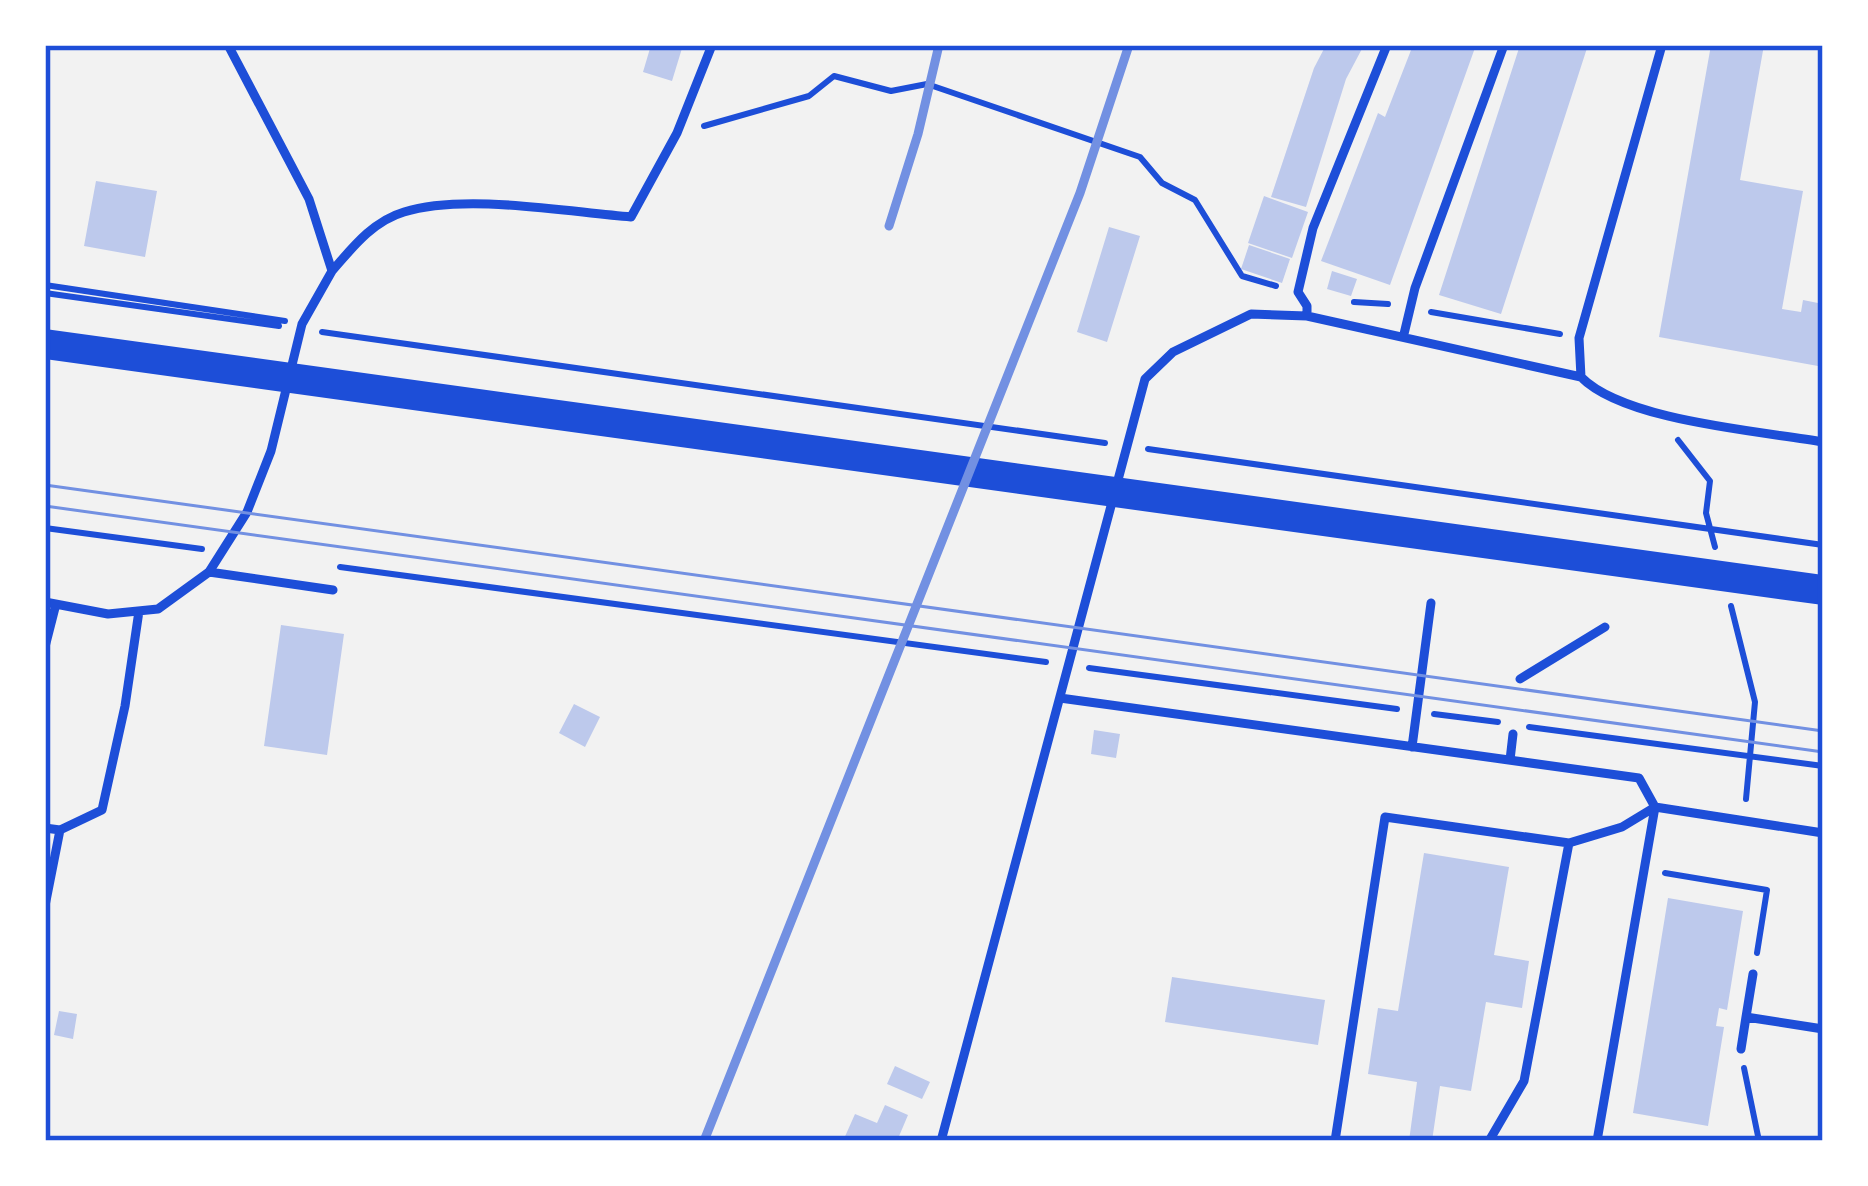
<svg xmlns="http://www.w3.org/2000/svg" width="1868" height="1186" font-family="'Fira Sans',sans-serif">
	<rect width="100%" height="100%" fill="#f2f2f2"/>
	<path fill="#bdc9ec" d="M651,45H683L672,81L643,72Z
		M1326,45H1364L1346,79L1306,207L1271,197L1314,68Z
		M1413,45H1476L1390,285L1321,261L1378,113L1385,117Z
		M1520,45H1588L1501,314L1439,295Z
		M1711,45H1764L1740,180L1803,191L1782,309L1801,312L1803,300L1823,304L1818,366L1659,337Z
		M96,181L157,191L145,257L84,246Z
		M1264,196L1308,212L1292,258L1248,243Z
		M1109,227L1140,236L1107,342L1077,332Z
		M1249,245L1290,259L1282,283L1241,269Z
		M1332,271L1357,279L1351,296L1327,289Z
		M281,625L344,634L327,755L264,746Z
		M574,704L600,717L585,747L559,733Z
		M1094,730L1120,734L1116,758L1091,754Z
		M1424,853L1509,867L1494,955L1529,961L1522,1008L1486,1002L1471,1091L1440,1086L1432,1141H1409L1417,1082L1368,1074L1378,1008L1398,1011Z
		M1668,898L1743,911L1727,1010L1719,1008L1716,1026L1724,1027L1708,1126L1633,1113Z
		M1172,977L1325,1000L1318,1045L1165,1022Z
		M59,1011L77,1014L73,1039L54,1035Z
		M895,1066L930,1082L922,1099L887,1084Z
		M885,1105L908,1115L897,1141H843L855,1114L877,1123Z"/>
	<g fill="none" stroke-linecap="round" stroke-linejoin="round">
		<path stroke="#1d4ed8" stroke-width="6" d="M704,126L809,96L834,76L891,91L927,84L1140,157L1162,183L1195,200L1242,276L1276,286
			M45,285L285,321
			M45,293L279,326
			M1354,302L1388,304
			M1431,312L1560,334
			M322,332L1105,443
			M1678,440L1710,481L1706,513L1715,547
			M1148,449L1823,545
			M45,528L202,549
			M340,567L1046,662
			M1731,606L1755,702L1746,799
			M1089,668L1397,709
			M1434,714L1498,722
			M1529,727L1823,766
			M1665,873L1767,890L1757,953
			M1744,1068L1759,1141"/>
		<path stroke="#1d4ed8" stroke-width="9" d="M1662,45L1579,338L1581,377C1624,421 1760,431 1823,442
			M332,271C352,248 373,221 404,212C465,193 567,212 631,217L677,133L712,45
			M1307,316V306L1298,292L1313,228L1387,45
			M1404,334L1415,288L1504,45
			M209,572L333,590
			M45,602L108,614L158,609L209,572L247,512L271,451L302,324L332,271L309,199L228,45
			M45,647L56,604
			M1520,679L1605,627
			M1060,698L1639,778L1655,807L1622,827L1569,843
			M1412,747L1431,603
			M1510,760L1513,734
			M45,828L60,830L102,810L125,706L139,611
			M45,906L60,830
			M1746,1017L1753,974
			M1741,1049L1746,1017L1823,1029
			M941,1141L1145,379L1173,352L1251,314L1307,316L1581,377
			M1335,1141L1385,817L1569,843L1524,1081L1489,1141
			M1597,1141L1655,807L1823,833"/>
		<path stroke="#1d4ed8" stroke-width="30" d="M45,344L1823,590"/>
		<path stroke="#7290e2" stroke-width="3" d="M45,485L1823,731
			M45,506L1823,752"/>
		<path stroke="#7290e2" stroke-width="9" d="M889,226L918,134L939,45
			M704,1141L1080,193L1129,45"/>
	</g>
	<rect width="1868" height="1186" fill="none" stroke="#ffffff" stroke-width="96"/>
	<rect x="48" y="48" width="1772" height="1090" fill="none" stroke="#1d4ed8" stroke-width="4.5"/>
</svg>
